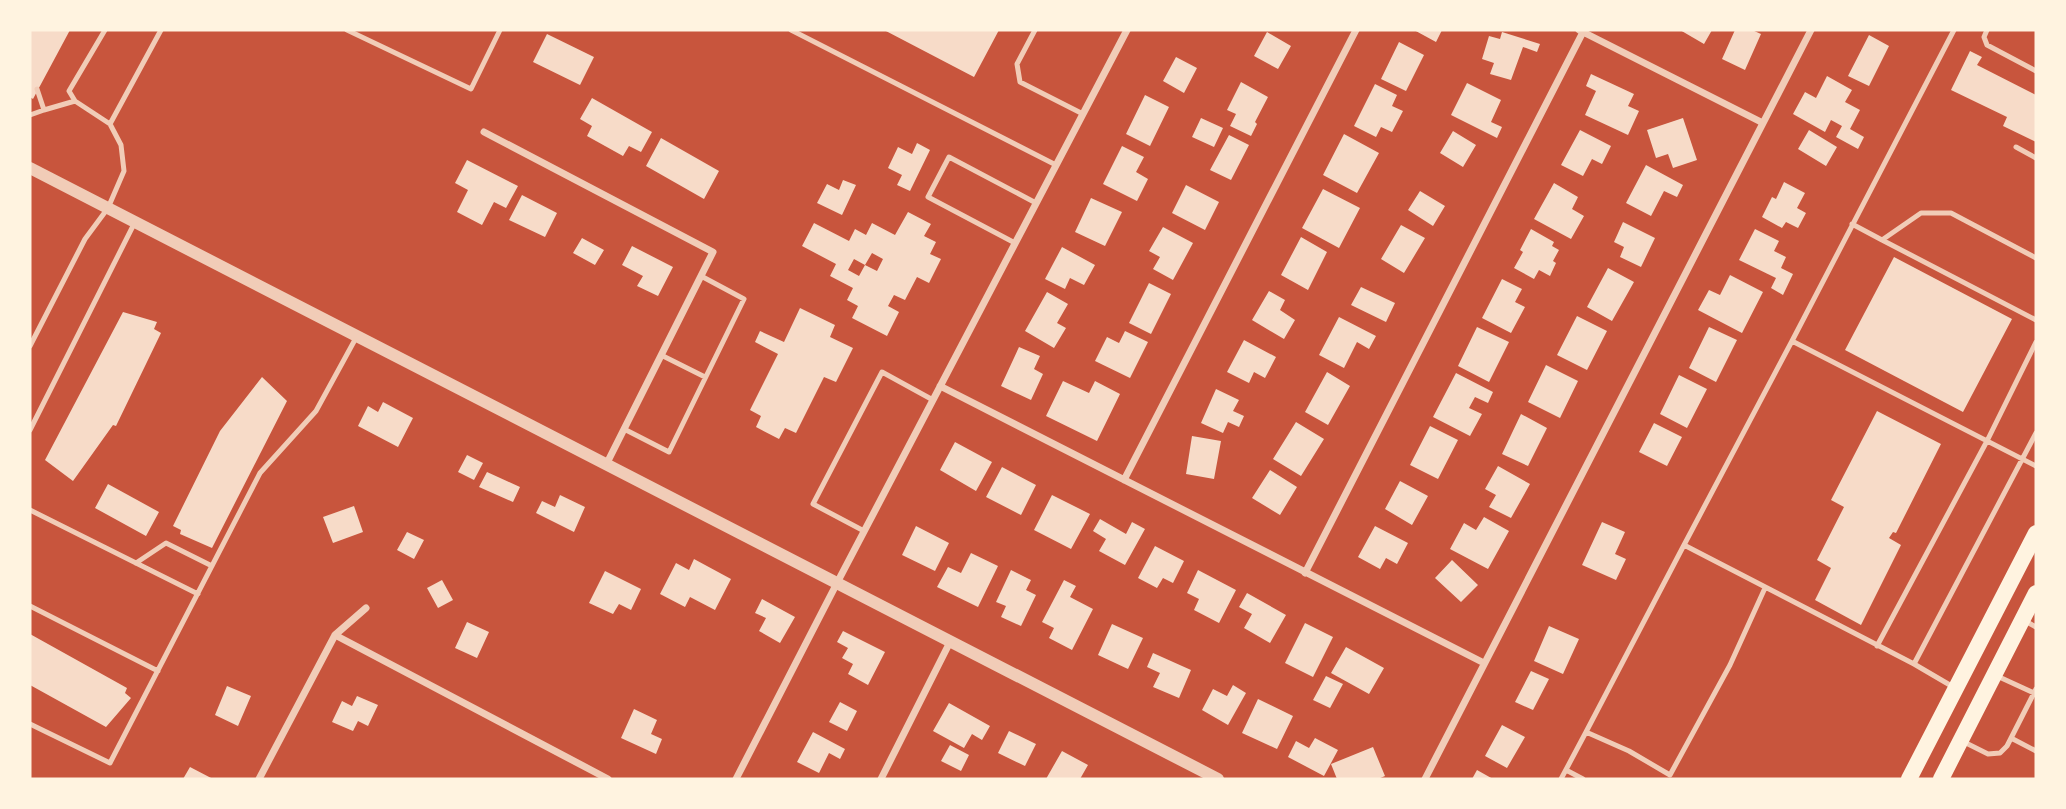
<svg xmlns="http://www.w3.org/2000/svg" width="2066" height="809" font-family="'DM Sans',sans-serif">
	<rect width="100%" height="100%" fill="#c8553d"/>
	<path fill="#f7dbc8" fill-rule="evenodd" d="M30,30H70L33,99L30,97Z
		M884,30H999L974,77Z
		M1414,30H1442L1436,42Z
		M1680,30H1712L1704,44Z
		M1735,30H1752L1761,34L1745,70L1722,59Z
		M1267,32L1291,46L1278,69L1254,56Z
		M1502,32L1540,44L1537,52L1523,47L1511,80L1490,74L1494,63L1482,59L1489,36L1500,39Z
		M547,34L594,57L580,85L533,62Z
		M1869,35L1889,46L1869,86L1848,76Z
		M1399,42L1424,55L1406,91L1381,79Z
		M1970,51L1982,57L1977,65L2036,95V142L2003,126L2007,117L1951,90Z
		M1176,57L1197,68L1184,93L1163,81Z
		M1591,74L1634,94L1628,106L1639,111L1628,135L1585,115L1596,91L1586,86Z
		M1827,76L1852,90L1845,102L1860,110L1850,129L1864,137L1858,149L1836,137L1842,126L1831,120L1825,132L1793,114L1805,92L1816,98Z
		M1241,82L1268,97L1255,122L1257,124L1251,136L1230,126L1236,114L1227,110Z
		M1467,83L1501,100L1491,122L1502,127L1497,138L1451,115Z
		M1375,84L1397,95L1392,106L1403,111L1392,132L1381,127L1376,137L1354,126Z
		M1145,95L1169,107L1150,146L1126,134Z
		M592,98L652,132L641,152L629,146L623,156L587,136L592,126L580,119Z
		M1201,118L1223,128L1214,147L1192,137Z
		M1683,118L1697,160L1673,168L1668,154L1656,158L1647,130Z
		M1580,130L1611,146L1602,164L1592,159L1583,176L1561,165Z
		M1809,130L1837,147L1826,166L1798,149Z
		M1453,131L1476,145L1463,167L1440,153Z
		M1344,134L1379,153L1357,193L1323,175Z
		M1229,135L1249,145L1231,180L1210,170Z
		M661,138L719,171L704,199L646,166Z
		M917,143L930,150L910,191L897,185L902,175L888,168L898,147L912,154Z
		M1122,146L1144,157L1136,172L1148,179L1137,201L1103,184Z
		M467,160L518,186L506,208L494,202L482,225L457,212L468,190L455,183Z
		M1646,165L1683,185L1677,197L1664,191L1651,216L1626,203Z
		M843,180L856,185L842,215L817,203L827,184L839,190Z
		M1784,182L1805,193L1797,208L1806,213L1798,228L1786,222L1782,228L1762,217L1772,197L1776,199Z
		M1554,183L1578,197L1572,209L1584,216L1571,239L1534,219Z
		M1186,185L1219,202L1205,230L1172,213Z
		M1323,189L1360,208L1339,248L1302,228Z
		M1420,191L1445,206L1433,226L1408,210Z
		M522,195L557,213L545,237L509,220Z
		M1091,198L1122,212L1105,246L1075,232Z
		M908,212L931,224L924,236L936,242L930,254L941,259L929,283L917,277L905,300L894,295L888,306L899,312L887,336L852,318L858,306L847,300L853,288L830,276L836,264L802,246L814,223L849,241L855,229L866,235L872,223L895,235ZM872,253L883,259L877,271L865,265L859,276L848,270L854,259L865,265Z
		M1623,222L1655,238L1641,267L1620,257L1624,247L1614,242Z
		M1401,225L1425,238L1404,273L1381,259Z
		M1163,227L1193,243L1173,280L1153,269L1160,257L1149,251Z
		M1531,229L1554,242L1552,246L1559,250L1553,261L1556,263L1550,276L1539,270L1534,279L1514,268L1523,252L1520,250Z
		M1755,229L1779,241L1774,251L1786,257L1781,268L1793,274L1783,295L1771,288L1776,278L1739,260Z
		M1301,237L1327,252L1308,290L1281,275Z
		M582,238L604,250L595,265L573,253Z
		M632,246L673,267L658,296L637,286L643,276L622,265Z
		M1062,247L1095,265L1084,285L1070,278L1065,289L1045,279Z
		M1894,257L2012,319L1963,412L1845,350Z
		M1608,268L1634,282L1612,321L1587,307Z
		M1730,275L1763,292L1742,333L1698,310L1709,290L1720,295Z
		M1502,279L1522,289L1515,302L1525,307L1511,333L1482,318Z
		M1149,283L1171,294L1151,334L1129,323Z
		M1361,287L1395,303L1386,322L1351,305Z
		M1269,291L1285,300L1280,310L1295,320L1284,339L1252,320Z
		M1047,292L1068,304L1057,323L1066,328L1054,348L1025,331Z
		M800,308L835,325L830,337L853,348L836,382L824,377L796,433L785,428L779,439L756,427L761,416L750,410L778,354L755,342L760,331L784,342Z
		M123,312L157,322L154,329L161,333L116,426L113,425L73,481L45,460Z
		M1577,316L1607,331L1587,370L1557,355Z
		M1339,317L1376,336L1369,349L1357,342L1344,368L1319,355Z
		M1477,327L1509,342L1489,382L1458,366Z
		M1709,327L1737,340L1716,382L1689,368Z
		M1125,331L1148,342L1130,378L1095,361L1107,337L1119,343Z
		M1244,340L1276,357L1265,378L1254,372L1249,383L1227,372Z
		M1019,347L1040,356L1034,369L1043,374L1031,400L1001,386Z
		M1546,365L1578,381L1560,418L1528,402Z
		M1327,372L1350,386L1328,425L1305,412Z
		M1456,373L1493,392L1488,403L1475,397L1469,408L1482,414L1470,436L1433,417Z
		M1679,375L1707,389L1687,428L1660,414Z
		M262,377L287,401L212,548L180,534L181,530L173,526L220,431Z
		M1063,381L1089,393L1095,381L1120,394L1097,441L1046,416Z
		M1216,389L1239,400L1233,411L1244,416L1239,427L1228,422L1223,433L1201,423Z
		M383,402L413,418L398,447L358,426L368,406L378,412Z
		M1877,411L1941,444L1896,533L1893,532L1889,538L1901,545L1861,625L1815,600L1831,568L1817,560L1844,507L1831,500Z
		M1521,414L1547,428L1528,466L1502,454Z
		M1296,422L1324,439L1301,476L1273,459Z
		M1654,423L1682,437L1667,466L1639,452Z
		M1430,426L1458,440L1438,479L1410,465Z
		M1192,436L1221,441L1214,479L1186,474Z
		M955,442L992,462L976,491L940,470Z
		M467,455L483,463L474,480L458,472Z
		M1498,466L1530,484L1511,518L1489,507L1496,495L1485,489Z
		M1002,467L1036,485L1021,515L986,497Z
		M1270,470L1297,487L1280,515L1252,498Z
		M487,472L520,487L513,502L479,487Z
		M1400,481L1428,496L1412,525L1385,509Z
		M108,484L159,512L146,536L95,508Z
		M560,495L585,507L574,532L536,513L542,501L555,507Z
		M1052,495L1090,514L1071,549L1034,530Z
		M354,506L363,532L333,543L323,517Z
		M1484,517L1509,531L1488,569L1450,549L1464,523L1476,530Z
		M1100,519L1126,534L1132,522L1145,529L1125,565L1099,551L1106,539L1093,531Z
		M1602,522L1625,532L1615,554L1626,559L1616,580L1582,565Z
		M916,526L949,543L935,571L902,555Z
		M1375,526L1408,543L1397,564L1386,558L1380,569L1358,557Z
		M407,532L424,540L414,559L397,550Z
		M1155,546L1184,561L1173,583L1163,578L1157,588L1138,578Z
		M971,553L998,566L978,607L937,587L948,567L961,573Z
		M694,559L731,579L715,610L690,597L685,607L660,594L676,563L689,570Z
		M1452,560L1478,585L1461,602L1435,578Z
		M1011,570L1031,580L1026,590L1036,595L1021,626L1001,617L1006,606L996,602Z
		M1198,570L1236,590L1219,623L1194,610L1199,599L1187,593Z
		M605,571L641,589L631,610L619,604L613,614L589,603Z
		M442,580L453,600L438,608L427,588Z
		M1064,580L1076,586L1070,597L1093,609L1072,650L1049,638L1054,628L1042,622Z
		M1247,593L1286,615L1270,643L1244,628L1252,614L1239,607Z
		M762,599L795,617L780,643L759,631L766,618L755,613Z
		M467,622L489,632L477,658L455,648Z
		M1305,623L1333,637L1313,677L1285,663Z
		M1112,624L1143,638L1128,669L1098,655Z
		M1549,626L1579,639L1563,674L1534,661Z
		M843,631L885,652L868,685L848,674L853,664L842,658L848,648L837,642Z
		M30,634L127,688L125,693L131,698L106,727L30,685Z
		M1346,647L1384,668L1369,694L1331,673Z
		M1153,653L1191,670L1179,698L1153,687L1160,673L1147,667Z
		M1531,671L1549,679L1533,710L1515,702Z
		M1326,676L1343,684L1330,708L1313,700Z
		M1233,685L1246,693L1228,725L1202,710L1213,689L1227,696Z
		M227,686L251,696L238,726L215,715Z
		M357,696L378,705L368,726L358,721L353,731L332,722L342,701L352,706Z
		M1258,699L1293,716L1277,749L1242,733Z
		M840,702L857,711L847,731L829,722Z
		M949,703L990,726L982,740L972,734L964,748L933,731Z
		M634,709L657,720L651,734L662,739L656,754L621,738Z
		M1502,725L1525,737L1507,768L1485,756Z
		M1009,731L1036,744L1025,766L998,753Z
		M813,732L845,749L840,759L829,753L819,773L797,762Z
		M1315,738L1338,750L1324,776L1288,757L1296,741L1309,748Z
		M950,745L969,755L961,771L941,761Z
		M1373,747L1385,776L1378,779H1337L1331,764Z
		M1062,751L1088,765L1080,779H1046Z
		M190,767L213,779H183Z
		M1477,770L1493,779H1472Z"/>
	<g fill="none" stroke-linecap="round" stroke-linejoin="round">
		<path stroke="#f1ccb7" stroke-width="5" d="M347,30L471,89L500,30
			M791,30L1056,165
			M1035,30L1017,64L1020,82L1083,114
			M1954,30L1792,341L2036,466
			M1987,30L1984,37L1987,45L2036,71
			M44,110L75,101
			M30,115L44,110L37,89
			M110,124L161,30
			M2016,147L2036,158
			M1852,224L1882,240L1921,213H1951L2036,258
			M1882,240L2036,320
			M1015,243L928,197L949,157L1036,203
			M1792,341L1684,545L1914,664
			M30,346L85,239L108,208L124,171L121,145L110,124L75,101L69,91L105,30
			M661,355L705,377
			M624,429L669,452L744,299L701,276
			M30,430L135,222
			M30,510L198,594
			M864,531L813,504L882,372L933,400
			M1684,545L1586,732L1629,751L1670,775L1730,665L1765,588
			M136,563L166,543L212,566
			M30,606L158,671
			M2025,621L2036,627
			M1877,646L1987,441L2036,342
			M1997,676L2036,694
			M1955,688L1914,664L2036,433
			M30,724L110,763L260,473L316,411L357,336
			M2011,738L2036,751
			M1964,742L1988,754L2000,753L2007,746L2036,689
			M1566,770L1583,779
			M1561,779L1586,732"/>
		<path stroke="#f1ccb7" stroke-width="7" d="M1579,30L1763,123
			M484,132L713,252L606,465
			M940,386L1484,663
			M1124,480L1356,30
			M1305,573L1583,32
			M335,635L366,608
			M259,779L335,635L608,779
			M736,779L837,583L1127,30
			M881,779L950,642
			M1425,779L1811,30"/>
		<path stroke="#f1ccb7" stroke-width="12" d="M30,168L1218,779"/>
		<path stroke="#fff3e0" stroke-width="16" d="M1909,779L2036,533
			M1941,779L2036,593"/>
	</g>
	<rect width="2066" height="809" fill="none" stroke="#fff3e0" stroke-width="63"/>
</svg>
